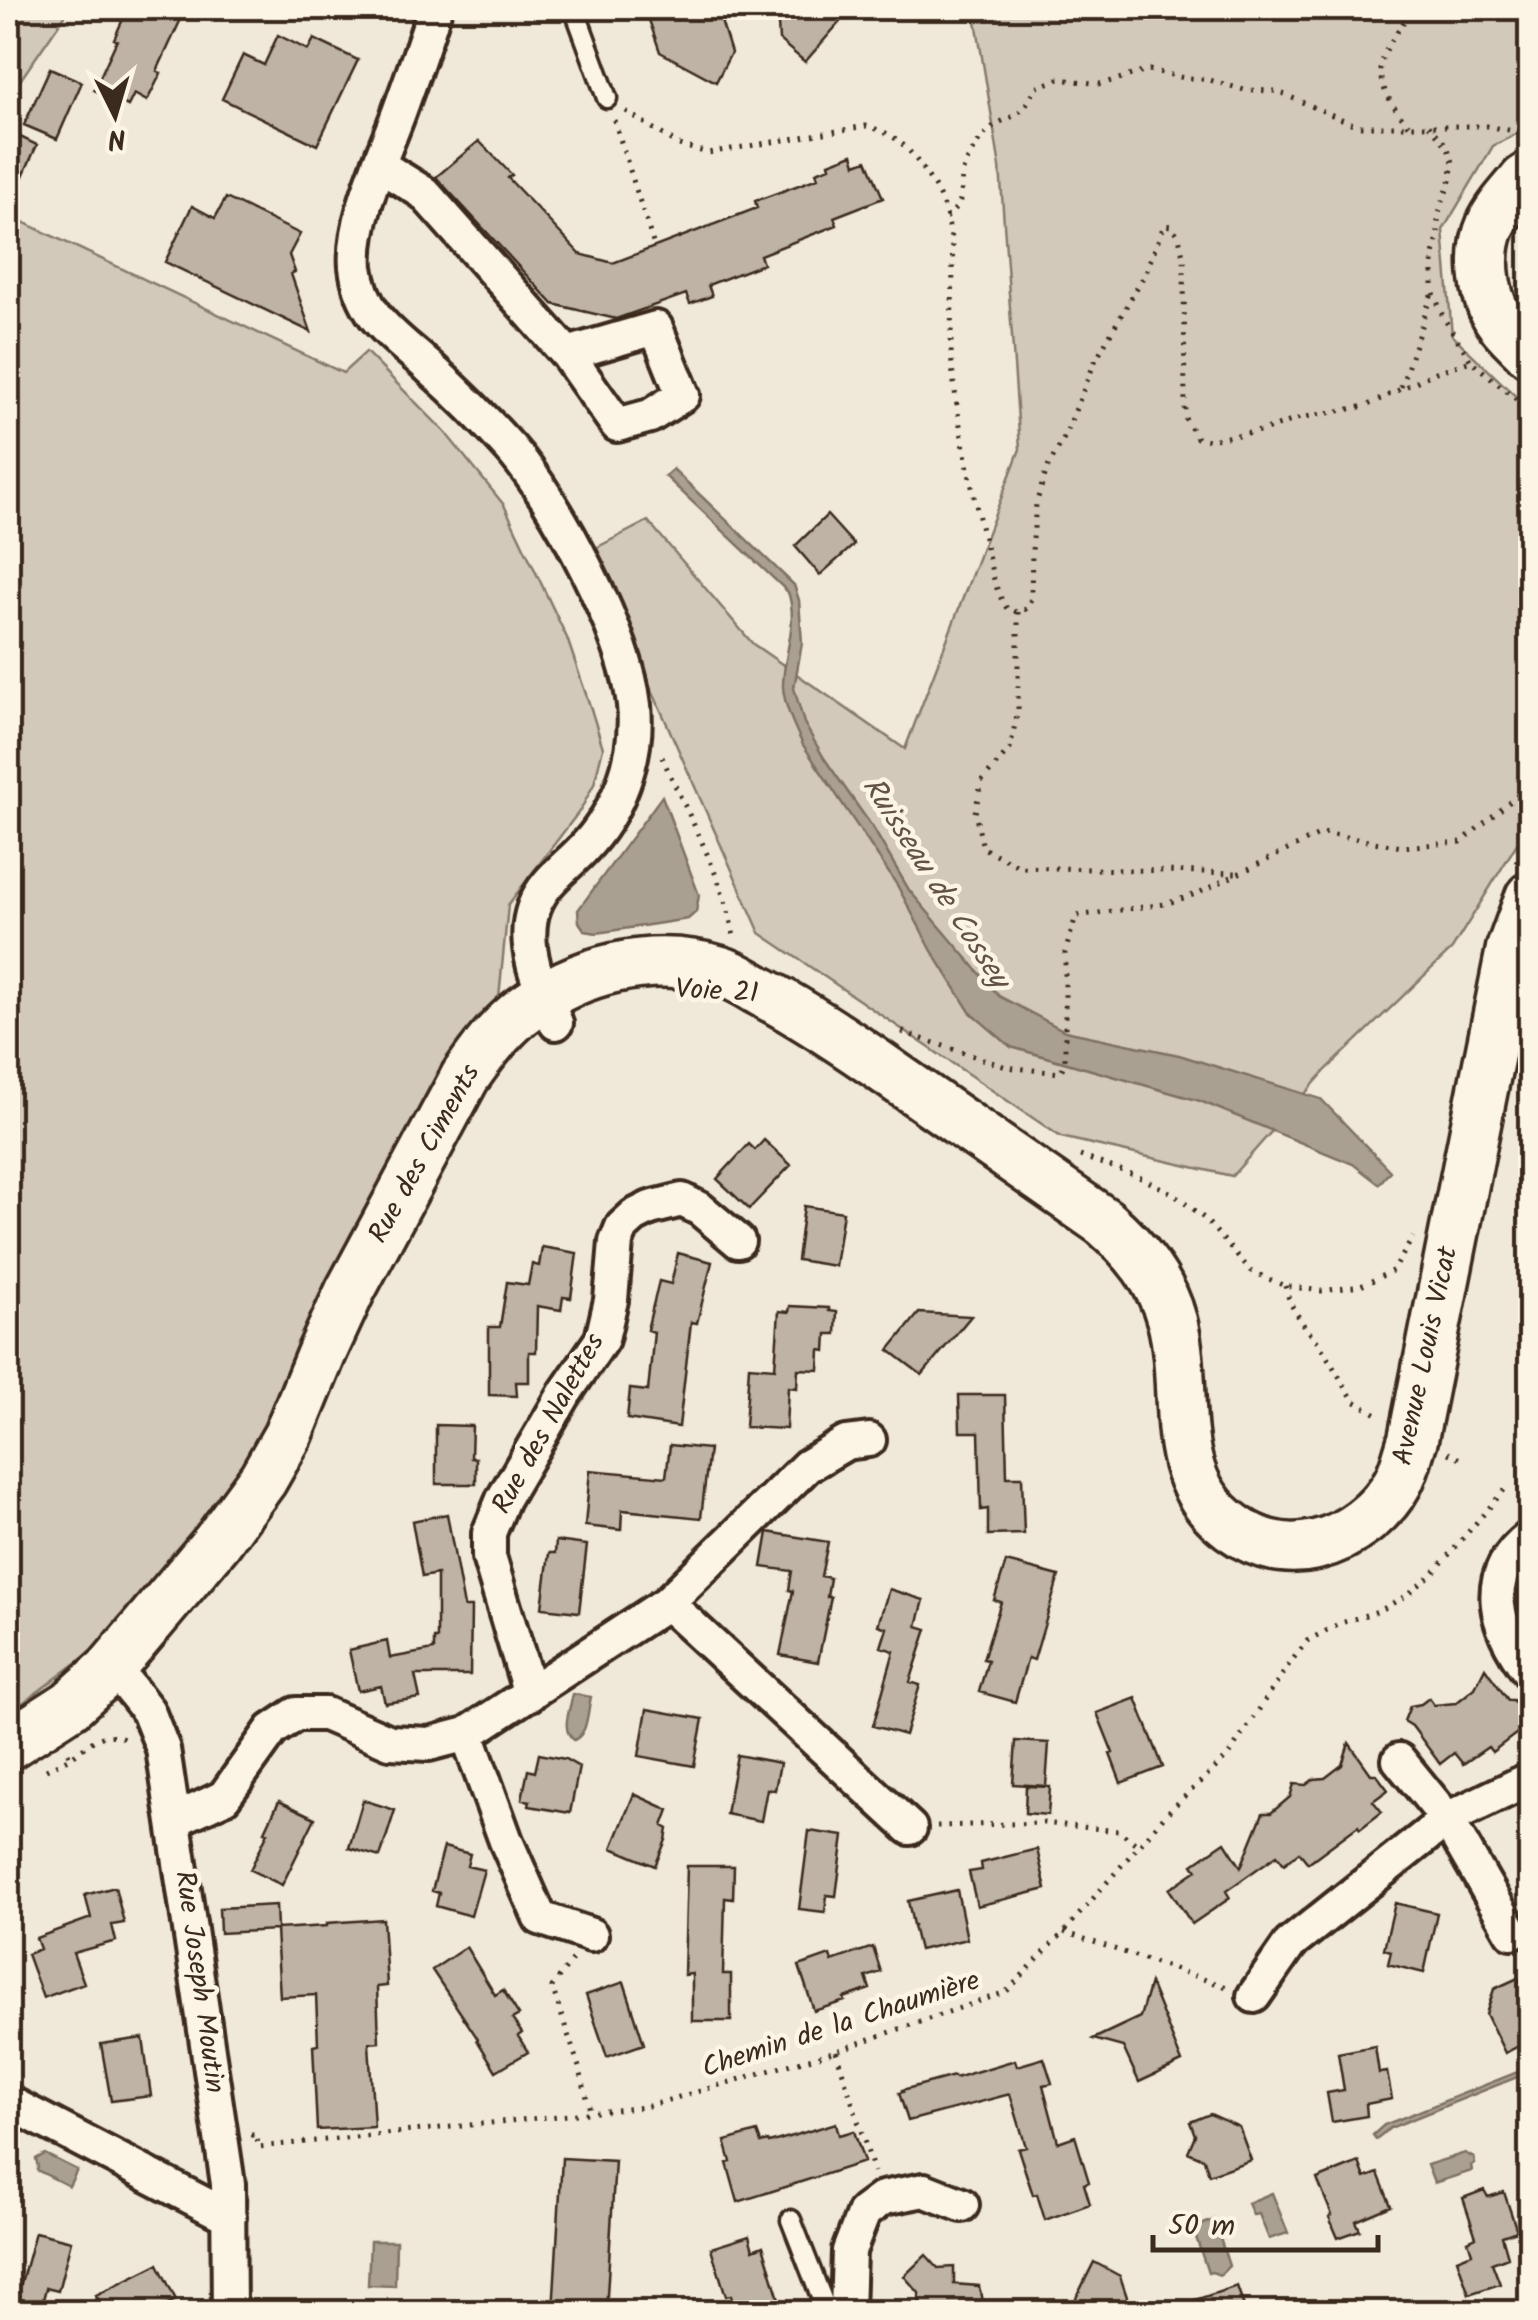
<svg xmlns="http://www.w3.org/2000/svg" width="1538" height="2320" font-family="Kalam,sans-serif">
	<rect width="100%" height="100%" fill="#f0e9d9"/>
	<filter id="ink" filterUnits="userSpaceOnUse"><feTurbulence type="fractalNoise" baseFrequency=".01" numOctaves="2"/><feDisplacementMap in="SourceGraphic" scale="20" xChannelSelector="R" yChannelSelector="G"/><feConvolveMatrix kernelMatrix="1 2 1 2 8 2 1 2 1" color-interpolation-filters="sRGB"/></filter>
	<g filter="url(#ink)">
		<path fill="#d2c9ba" stroke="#867a6c" stroke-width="2.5" d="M8,8H70L8,98Z
			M974,8H1530V127L1493,146L1443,230L1452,335L1530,410V826L1521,837L1452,949L1326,1070L1232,1176L1061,1137L760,933L590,551L648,521L753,644L905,749L1020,449L1000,167Z
			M8,215L343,373L366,352L444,431L504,505L567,638L591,709L603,748L594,784L581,809L508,905L499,998L451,1062L307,1342L236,1486L111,1637L8,1714Z"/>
		<path fill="#aaa091" stroke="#7e7163" stroke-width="2.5" d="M673,469L794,585L799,600L802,643L794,688L804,723L824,758L873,828L909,890L999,996L1065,1031L1179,1055L1321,1099L1390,1171L1379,1184L1353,1164L1200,1101L1011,1047L970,1012L932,951L897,885L803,745C795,728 784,706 783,686C783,655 799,623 788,592L665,476Z
			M662,796L699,895L696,912L688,919L597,933L585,931L579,922L578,910Z
			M573,1694L591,1697C587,1713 588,1734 574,1740C560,1730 570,1710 573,1694Z
			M1530,2067V2072L1390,2128L1376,2139L1373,2135L1384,2125Z
			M1465,2153L1474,2158L1475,2164L1471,2166L1472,2171L1434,2183L1427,2165Z
			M45,2154L77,2170L69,2186L37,2170L38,2167L36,2159Z
			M1272,2193L1288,2233L1269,2239L1259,2214L1253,2215L1248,2203Z
			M1214,2220L1229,2266L1220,2275L1212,2272L1208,2273L1193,2228Z
			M370,2241H396L395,2286L368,2285Z"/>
		<path fill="#beb3a4" stroke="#3b2a1e" stroke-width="2.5" d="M128,8H160L182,17L157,71L161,73L147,101L134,94L128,106L94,90L117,40L114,39Z
			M645,8H717L731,53L716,82L660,52Z
			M777,8H852L805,62L779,40Z
			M278,35L308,50L314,39L358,60L317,145L222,99L243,55L264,65Z
			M50,68L82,82L57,139L24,125Z
			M8,131L37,145L8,209Z
			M479,141L512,175L508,178L580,254L613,263L757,208L755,201L818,178L816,172L830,167L829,163L853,154L856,164L867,160L883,198L834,217L837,225L760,255L763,264L708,285L712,296L690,304L686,294L616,319L553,304L436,177Z
			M226,198L300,234L289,255L295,272L291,274L311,332L165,262L192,206L215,218Z
			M827,515L854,545L820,575L795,546Z
			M764,1140L791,1165L749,1209L717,1179L749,1144L755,1150Z
			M804,1206L843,1212L835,1266L797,1260Z
			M542,1247L577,1253L571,1298L563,1297L561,1310L537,1306L536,1352H529V1382H516L517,1396L489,1395V1327H500L507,1282L528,1285L532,1264L539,1266Z
			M678,1253L712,1262L697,1323L691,1322L679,1427L627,1419L630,1389L648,1391L654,1332L647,1330L659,1281L671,1284Z
			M790,1306L829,1308V1311L837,1312L836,1334H827L826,1351L820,1350L819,1370L798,1369L797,1388L788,1387L786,1429L745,1427L749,1366L775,1368L779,1311L789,1312Z
			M919,1313L971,1316L922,1375L889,1350Z
			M959,1395H1005L1007,1477H1022L1024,1534L988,1535V1509L981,1510L979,1432H960Z
			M436,1425L472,1426L471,1458H476V1484H436Z
			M670,1445L709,1449L701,1518L622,1510L621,1530L585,1526L590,1470L666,1477Z
			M447,1514L464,1607H471L470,1675H415L420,1698L385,1703L381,1686L358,1691L349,1650L387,1641L390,1658L434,1650V1639H437V1574L422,1577L412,1521Z
			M768,1532L828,1542L821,1576L830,1578L827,1597H831L818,1662L780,1655L793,1591L789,1590L792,1571L762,1567Z
			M556,1541L587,1545L579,1612L542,1608L549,1553H555Z
			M1006,1562L1059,1576L1034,1660L1028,1658L1015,1702L979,1692L988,1660L983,1659L1001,1602L994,1600Z
			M889,1589L924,1600L917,1626L927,1629L910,1682L920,1685L905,1735L873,1726L894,1651L881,1647L887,1628L878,1625Z
			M1485,1668L1508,1700H1513L1529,1724L1492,1752L1488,1747L1463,1764L1454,1753L1440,1764L1412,1726L1404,1721L1410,1706L1421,1704L1429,1698L1434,1705L1456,1703L1475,1688Z
			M1136,1698L1163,1767L1121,1783L1110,1754L1113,1753L1097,1713Z
			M647,1709L703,1719L694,1766L639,1756Z
			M1016,1741L1049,1743L1046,1786L1013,1784Z
			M1349,1743L1371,1774H1376L1388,1790L1373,1801L1382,1812L1360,1829L1358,1826L1308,1863L1299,1852L1284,1864L1277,1855L1226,1891L1230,1898L1192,1924L1169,1889L1197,1870L1193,1864L1225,1842L1241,1867L1263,1813H1271L1290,1797L1294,1784L1306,1785L1314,1779L1325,1778L1342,1765Z
			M539,1754L565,1759L579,1767L570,1813L529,1806L530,1801L522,1799L528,1770L535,1772Z
			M737,1755L780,1763L775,1790L767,1789L761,1821L726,1814Z
			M1026,1786L1050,1787L1048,1815L1025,1813Z
			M634,1794L669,1810L663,1826L668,1829L666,1840L655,1866L612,1848Z
			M363,1800L395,1810L380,1857L349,1848Z
			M279,1801L315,1818L282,1885L250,1870L268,1832L265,1831Z
			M809,1831L844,1836L836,1896L827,1895L825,1912L799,1909Z
			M444,1847L470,1854L467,1866L484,1870L471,1916L436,1906L439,1893L432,1891Z
			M1037,1849L1046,1889L977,1906L969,1872L982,1870L981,1863Z
			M687,1866H734L733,1899L725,1898L723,1974H731V2021H692V1974L684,1975Z
			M115,1887L124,1923L112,1925L116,1941L73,1953L84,1983L43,1998L27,1954L40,1949L36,1938L91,1918L85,1895Z
			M957,1890L967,1939L919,1950L913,1926L915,1925H913L908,1901Z
			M1395,1903L1437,1913L1424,1973L1388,1964L1391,1951L1384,1949Z
			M276,1905L277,1929L327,1926V1923L383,1919L387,1986L377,1987L379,2042L369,2043L374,2127L317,2130L313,2045L318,2044L316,1995L280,1997L276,1930L220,1933L219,1908Z
			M466,1947L495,1995L503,1990L519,2015L512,2019L522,2033L518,2036L528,2052L496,2071L477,2040L478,2039L432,1970Z
			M873,1947L881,1972L866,1977L870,1989L844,1998L845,2001L814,2011L799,1966L830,1955L832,1961Z
			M1518,1978L1523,1988L1530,1992V2040L1505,2053L1486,2014L1494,1989Z
			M624,1982L644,2044L607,2057L586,1995Z
			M1150,1983L1182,2062L1139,2082L1123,2047L1093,2039L1140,2017Z
			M143,2038L151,2096L111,2101L101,2044Z
			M1375,2046L1379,2073L1387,2072L1392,2099L1366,2104L1367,2116L1332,2122L1327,2093L1344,2090L1338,2053Z
			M1044,2058L1052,2083L1043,2085L1058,2142L1075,2136L1089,2182L1084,2184L1090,2204L1045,2220L1037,2194L1033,2195L1018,2149L1026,2147L1010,2094L908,2121L899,2093L903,2092L902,2090L954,2076L955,2078L1015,2060L1017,2066Z
			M1210,2114L1239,2127L1251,2160L1209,2175L1204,2159L1188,2152L1195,2135L1190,2122Z
			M836,2123L839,2135L854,2131L864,2162L738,2202L727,2163L731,2162L725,2141L757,2132L761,2143L768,2141L769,2143Z
			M562,2158L615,2161L606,2312H553Z
			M1359,2162L1365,2178L1378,2173L1391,2206L1356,2221L1360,2230L1338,2238L1329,2217L1332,2215L1317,2179Z
			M1484,2190L1488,2197L1504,2192L1517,2231L1502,2236L1508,2257L1492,2263L1500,2284L1469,2294L1457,2259L1472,2253L1468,2241L1476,2237L1463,2198Z
			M35,2232L71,2241L58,2291L46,2288L40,2312H13Z
			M749,2236L753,2250L763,2246L783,2312H736L731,2295L726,2296L711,2248Z
			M926,2255L938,2268L954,2267V2284L979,2286L984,2312H920L919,2293L904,2276Z
			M1094,2262L1120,2276L1132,2312H1069Z
			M158,2264L176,2300L151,2312H105L96,2295Z
			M1237,2286L1246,2312H1171V2308Z"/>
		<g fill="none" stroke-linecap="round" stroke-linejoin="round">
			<defs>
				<path id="lane" d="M574,8L607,98
					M791,2220L827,2312"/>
				<path id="street" d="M435,8C424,44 411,79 398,115C382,158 352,221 356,267C358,284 365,302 375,316C389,335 412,351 430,368C458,393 485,420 510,448C557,501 626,634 634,705C639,757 618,813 582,850C565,868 543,882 534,907C520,945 540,988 556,1023
					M379,165L424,193L567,354L617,425L650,416L683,395L656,328L567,354
					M1530,1537C1478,1577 1496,1629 1530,1673
					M667,1603L910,1828
					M126,1683L148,1711L163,1749L228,2184L229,2312
					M530,1694L489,1557V1533L503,1499L565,1393L602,1339L611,1300L616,1242L622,1227L634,1216L650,1208L682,1200L700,1209L738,1241
					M467,1734L506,1841L540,1918L591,1935
					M1399,1760L1447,1819L1512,1932
					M175,1820L224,1797L272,1730L296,1714H325L390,1742L429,1744L467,1734L667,1603L807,1466L846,1443L869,1440
					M1254,1996L1290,1944L1447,1819L1530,1779
					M8,2102L229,2217
					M847,2312L849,2251L864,2212L883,2198L924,2190L962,2205"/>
				<path id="secondary" d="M1530,176L1524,180C1513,194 1498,209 1491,225C1479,252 1483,293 1498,318C1506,331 1520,342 1530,353
					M8,1745L70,1705L110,1669L217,1542L263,1479L288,1435L322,1352L350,1291L465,1077C481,1054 498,1031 520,1013C577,969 651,950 721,971C735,975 749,985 762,992C809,1017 853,1047 897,1078C966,1126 1035,1174 1104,1222C1135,1249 1161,1280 1172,1321C1192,1398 1159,1484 1243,1534C1266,1547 1290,1551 1316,1545C1349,1537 1382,1512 1398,1482C1405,1469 1408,1453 1413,1439L1511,949L1530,897"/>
			</defs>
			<use href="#lane" stroke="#3b2a1e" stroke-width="25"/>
			<use href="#street" stroke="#3b2a1e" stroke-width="40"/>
			<use href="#secondary" stroke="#3b2a1e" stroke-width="55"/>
			<path stroke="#3b2a1e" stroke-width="5" stroke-dasharray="2.5 8" stroke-linecap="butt" d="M626,111L679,145L708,153L866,126C891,132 906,144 920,165C927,175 935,186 940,198C963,249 947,312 952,365C958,426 971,487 986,546C991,568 995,592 1008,610L1018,612L1026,609L1031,599L1032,551L1036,504L1047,469L1064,438L1096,359L1146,272L1164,225L1172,226L1179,237L1184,260L1185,418L1197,438L1209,440L1266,430L1300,418L1366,406L1436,372L1471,361L1530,411
				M614,120L654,246
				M1409,125C1396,111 1378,87 1380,66C1382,52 1405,20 1413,8
				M1429,125L1447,146L1453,162L1450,181L1438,216V236L1433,260V290L1443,317L1471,361
				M946,218C965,201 960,199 962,176C963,165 976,144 984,135C1004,112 1019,126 1035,88L1059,79L1101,84L1149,70L1180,77L1210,80L1244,90L1276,91L1358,126H1487L1530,134
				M1401,387L1433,290
				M1018,612V709L1010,749L981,782L975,813L983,848L1021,867L1237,873
				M662,757C688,816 722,873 734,937
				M1516,863L1530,840
				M902,1032L1006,1067L1060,1073L1065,1063V953L1076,916L1165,904L1196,894L1323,833L1402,847L1461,842L1530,785
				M1080,1156L1137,1176L1172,1193L1205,1219L1251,1271L1285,1286L1321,1291L1361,1286L1394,1270L1413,1237
				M1285,1286L1290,1303L1305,1327L1318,1342L1354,1401L1377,1414
				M1448,1453L1463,1460
				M68,1753L70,1758C87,1746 102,1729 124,1738
				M46,1770L70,1758
				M937,1826L1044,1823L1119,1831L1139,1846
				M1064,1932L1227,1987
				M572,1960L552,1987L580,2070L591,2114
				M836,2051L874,2172
				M251,2135H257L258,2147L645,2107L836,2051L1006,1992L1064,1932L1167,1813L1228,1756L1290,1663L1307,1641L1338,1624L1381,1610L1409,1594L1434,1572L1506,1488"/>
			<use href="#lane" stroke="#fcf5e5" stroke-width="18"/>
			<use href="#street" stroke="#fcf5e5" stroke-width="32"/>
			<use href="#secondary" stroke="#fcf5e5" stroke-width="48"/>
		</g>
	</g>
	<g text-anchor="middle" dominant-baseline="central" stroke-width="9" stroke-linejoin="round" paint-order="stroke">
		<g font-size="28" fill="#3b2a1e" stroke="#fcf5e5">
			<text transform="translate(717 992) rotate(3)">Voie 21</text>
			<text transform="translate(425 1154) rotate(-61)">Rue des Ciments</text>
			<text transform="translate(1426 1356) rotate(-78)">Avenue Louis Vicat</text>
			<text transform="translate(549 1424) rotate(-61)">Rue des Nalettes</text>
			<text transform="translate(199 1982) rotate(82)">Rue Joseph Moutin</text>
			<text transform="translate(841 2025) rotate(-18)">Chemin de la Chaumière</text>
		</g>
		<g font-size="30" font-style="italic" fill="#625346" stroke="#fcf5e5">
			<text transform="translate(935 883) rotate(57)">Ruisseau de Cossey</text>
		</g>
	</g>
	<rect width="1538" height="2320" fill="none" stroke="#fcf5e5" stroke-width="40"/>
	<rect x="20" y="20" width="1498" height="2280" fill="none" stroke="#3b2a1e" stroke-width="4" filter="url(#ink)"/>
	<g transform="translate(115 115) rotate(175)" stroke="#fcf5e5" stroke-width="8" paint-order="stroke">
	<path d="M0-8L18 38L0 25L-18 38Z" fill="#3b2a1e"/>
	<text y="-15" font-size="28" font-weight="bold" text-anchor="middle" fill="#3b2a1e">N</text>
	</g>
	<path d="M1153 2235v15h225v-15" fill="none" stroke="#3b2a1e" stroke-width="5"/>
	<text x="1168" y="2235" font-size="30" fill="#3b2a1e" stroke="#fcf5e5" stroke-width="8" paint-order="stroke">50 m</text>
</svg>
